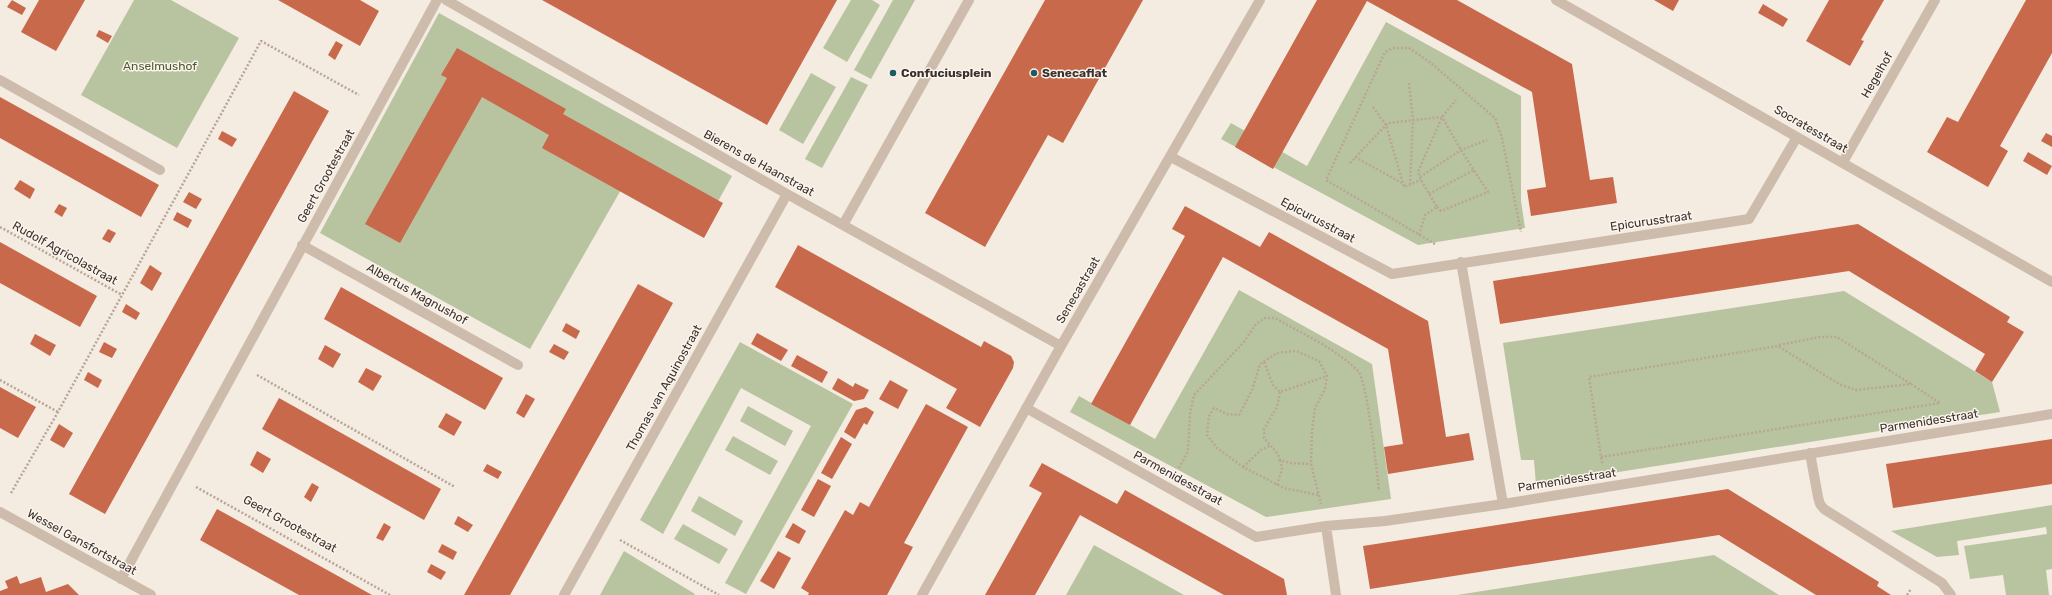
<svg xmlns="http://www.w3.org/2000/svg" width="2052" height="595" font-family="Rubik,sans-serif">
	<rect width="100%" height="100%" fill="#f4ebe1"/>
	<path fill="#b8c4a0" d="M134,0H171L239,38L177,148L81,95Z
		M851,0H872L880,5L847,62L823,48Z
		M893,0H915L871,79L854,70Z
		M439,13L732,176L701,232L622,188L530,349L320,233Z
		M1386,22L1521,96V201L1525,228L1418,245L1221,139L1231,123L1307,166Z
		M811,73L836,87L803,144L779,130Z
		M851,77L868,85L822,168L805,159Z
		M1239,290L1372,364L1391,499L1266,517L1070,412L1079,396L1155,439Z
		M1844,291L1992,382L2000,412L1536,485L1534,460H1521L1503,343Z
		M740,342L853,404L746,594L725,583L811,426L741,388L663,534L640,520Z
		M748,406L793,431L785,446L740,421Z
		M733,436L778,461L770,475L725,450Z
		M699,496L743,521L735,536L691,511Z
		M2052,505V569L2046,570L2049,595H2006L2003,575L1970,579L1964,546L2047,534L2046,527L1957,541L1959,555L1937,557L1891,531Z
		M683,524L728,549L719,564L674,539Z
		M1094,545L1184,595H1066Z
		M624,551L695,594L694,595H600Z
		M1714,555L1779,595H1457Z"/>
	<path fill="#c8694b" d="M12,0L26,8L22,15L7,7Z
		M39,0H85L56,51L21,32Z
		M278,0H360L379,11L360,46Z
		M542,0H837L767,125Z
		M1045,0H1143L1063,143L1048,135L985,247L925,213Z
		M1317,0H1457L1572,64L1590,180L1613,177L1617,203L1531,216L1527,190L1546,187L1532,92L1367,1L1273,169L1235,147Z
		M1654,0H1679L1673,11Z
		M1829,0H1884L1861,40L1864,41L1850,66L1806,41Z
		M2026,0H2052V53L2000,146L2008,151L1988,187L1927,152L1947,117L1958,122Z
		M1763,4L1788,19L1783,27L1758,13Z
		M99,30L112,36L108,43L96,36Z
		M336,41L343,45L335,60L328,55Z
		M457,48L566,109L563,114L723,203L704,238L542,148L549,135L482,97L400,243L365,224L447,78L441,75Z
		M294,91L329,111L105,514L69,494Z
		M0,97L159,185L141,217L0,138Z
		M222,131L237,139L232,147L218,139Z
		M2046,133L2052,136V147L2041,141Z
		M2028,152L2052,166L2047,175L2023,161Z
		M20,180L35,189L30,199L14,189Z
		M189,192L202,199L196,209L183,202Z
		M59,204L67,208L62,217L54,212Z
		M1185,206L1260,247L1269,232L1428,321L1446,437L1469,433L1474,460L1388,474L1384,447L1403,444L1388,349L1223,257L1130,425L1091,404L1185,236L1172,229Z
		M177,212L192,220L188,228L173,220Z
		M1858,224L2010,317L2007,322L2024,332L1992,382L1975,371L1985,354L1849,271L1500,324L1493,281Z
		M108,229L116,233L110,243L102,239Z
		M0,242L97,296L80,327L0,283Z
		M798,245L981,347L984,341L1011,356L1014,362L1013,368L980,427L946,408L957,389L775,287Z
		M150,265L162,273L152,291L140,283Z
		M638,284L673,303L617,404L510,595H464Z
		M341,287L503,378L485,410L324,319Z
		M126,304L140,313L136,320L122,312Z
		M566,323L580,331L576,339L562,331Z
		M757,333L788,350L781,361L751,344Z
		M35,334L56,345L50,356L30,344Z
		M104,342L117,349L112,358L99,352Z
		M554,344L569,352L564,360L549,352Z
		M325,345L341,354L333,368L318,359Z
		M797,355L828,372L822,383L791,366Z
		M366,368L382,376L373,391L358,382Z
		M88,372L102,380L98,388L84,380Z
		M838,378L853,387L855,383L869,390L864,399L854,401L832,389Z
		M890,380L908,390L898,409L879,399Z
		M0,387L36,407L18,438L0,428Z
		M526,394L535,399L524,418L516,413Z
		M279,398L441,489L424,520L262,429Z
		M926,404L968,427L904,543L913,547L887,595H808L809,593L801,588L845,510L853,515L860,502L869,507Z
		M866,407L874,412L867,425L864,423L855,439L844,432L856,410Z
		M446,413L462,422L454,436L438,427Z
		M59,424L73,433L64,448L50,440Z
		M841,437L852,444L832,479L821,473Z
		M2052,439V484L1893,508L1886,464Z
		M257,451L271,459L263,473L250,465Z
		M1042,463L1117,504L1125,490L1284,579L1287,595H1224L1080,515L1035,595H985L1042,493L1029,486Z
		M487,464L502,472L498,479L483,471Z
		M818,479L831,486L814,517L801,510Z
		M312,483L319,487L311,502L304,497Z
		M1728,489L1879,582L1877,586L1891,595H1816L1719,535L1370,589L1363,546Z
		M217,509L338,576L372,595H299L261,574L200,540Z
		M458,516L473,525L468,532L454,524Z
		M384,523L391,527L383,541L376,538Z
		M793,523L806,531L799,544L785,537Z
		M442,544L457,552L453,560L438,552Z
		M778,551L791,558L774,589L760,581Z
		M431,564L446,572L441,580L427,572Z
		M17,576L20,584L41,577L46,592L68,584L79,595H0V591L8,588L5,581Z"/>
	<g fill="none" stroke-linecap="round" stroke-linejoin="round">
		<path stroke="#b9a596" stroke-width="2.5" stroke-dasharray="2 2" stroke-linecap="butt" d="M1409,83L1413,120L1410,184
			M1373,107L1386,125L1404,187L1421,180
			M1355,157L1402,183
			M1350,163L1388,123L1442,117L1461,150L1488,192L1441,211L1437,207
			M1420,177L1461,150L1487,140
			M1429,194L1474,170
			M0,227L122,295
			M1419,235L1425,215L1437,207L1421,180L1418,172L1442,117L1456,100
			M1435,244L1326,180L1385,52L1393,48H1409L1431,63L1495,118L1502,138L1521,232
			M1779,345L1820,337H1837L1911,384
			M1264,362L1273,385L1280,392L1327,376
			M257,375L455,487
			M0,380L58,412
			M1280,392L1277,407L1264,429V438L1278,454L1280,460L1290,463L1311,464
			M1601,457L1940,403L1911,384L1856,390L1839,384L1778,346L1589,377L1601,457L1603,465
			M1243,467L1261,450L1271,445
			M1179,468L1188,451L1190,414L1194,395L1244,342L1256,324L1265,318H1275C1303,334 1335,348 1358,371C1367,380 1377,472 1379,491
			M1277,485L1282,469L1280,460
			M196,487L390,595
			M11,493L58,412L261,41L359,95
			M1318,495L1284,488L1243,467L1217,448L1207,435L1209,416L1214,408L1227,414L1239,415L1252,390L1260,364L1277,353L1296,351L1319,361L1327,376L1325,389L1315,408L1312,431L1311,464L1321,504
			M620,540L719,595
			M1907,595L1911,589"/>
		<path stroke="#cdbbac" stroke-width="10" d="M446,0L787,194L1061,346
			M1556,0L2052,282
			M0,80L160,170
			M1171,157L1392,274L1749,219L1797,137
			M1843,162L1935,0
			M843,225L969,0
			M302,245L518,365
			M1461,262L1503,504
			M1026,408L1256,537L1326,526L1385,521L1503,504L2052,414
			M1810,453L1818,497L1820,504L1824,509L1942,583L1951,595
			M0,512L151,595
			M1326,526L1336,595
			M121,579L437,0
			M564,595L787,194
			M922,595L1061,346L1260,0"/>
	</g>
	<g fill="#1f5a5e" stroke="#fbf5ee" stroke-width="1.5">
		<circle cx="893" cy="73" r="4"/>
		<circle cx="1034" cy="73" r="4"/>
	</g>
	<g text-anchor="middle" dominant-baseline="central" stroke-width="3" stroke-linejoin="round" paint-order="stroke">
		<g font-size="12" fill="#4a5a2e" stroke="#fbf5ee">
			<text x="160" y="66">Anselmushof</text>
		</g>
		<g font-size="12" font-weight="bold" fill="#3b302b" stroke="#fbf5ee" text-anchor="start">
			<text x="901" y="73">Confuciusplein</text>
			<text x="1042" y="73">Senecaflat</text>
		</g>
		<g font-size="12" fill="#3b302b" stroke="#fbf5ee">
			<text transform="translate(1877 75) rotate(-60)">Hegelhof</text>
			<text transform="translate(1811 129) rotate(30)">Socratesstraat</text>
			<text transform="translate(759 163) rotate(29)">Bierens de Haanstraat</text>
			<text transform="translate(326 176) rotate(-61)">Geert Grootestraat</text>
			<text transform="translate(1318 220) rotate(28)">Epicurusstraat</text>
			<text transform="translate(1651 221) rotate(-8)">Epicurusstraat</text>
			<text transform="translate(65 253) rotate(29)">Rudolf Agricolastraat</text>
			<text transform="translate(1078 290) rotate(-60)">Senecastraat</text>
			<text transform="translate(417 294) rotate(29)">Albertus Magnushof</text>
			<text transform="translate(664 388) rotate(-61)">Thomas van Aquinostraat</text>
			<text transform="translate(1929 421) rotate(-9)">Parmenidesstraat</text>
			<text transform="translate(1178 478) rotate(29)">Parmenidesstraat</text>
			<text transform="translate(1567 480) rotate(-9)">Parmenidesstraat</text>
			<text transform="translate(290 524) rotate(29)">Geert Grootestraat</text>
			<text transform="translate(82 542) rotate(29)">Wessel Gansfortstraat</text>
		</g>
	</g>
</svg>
